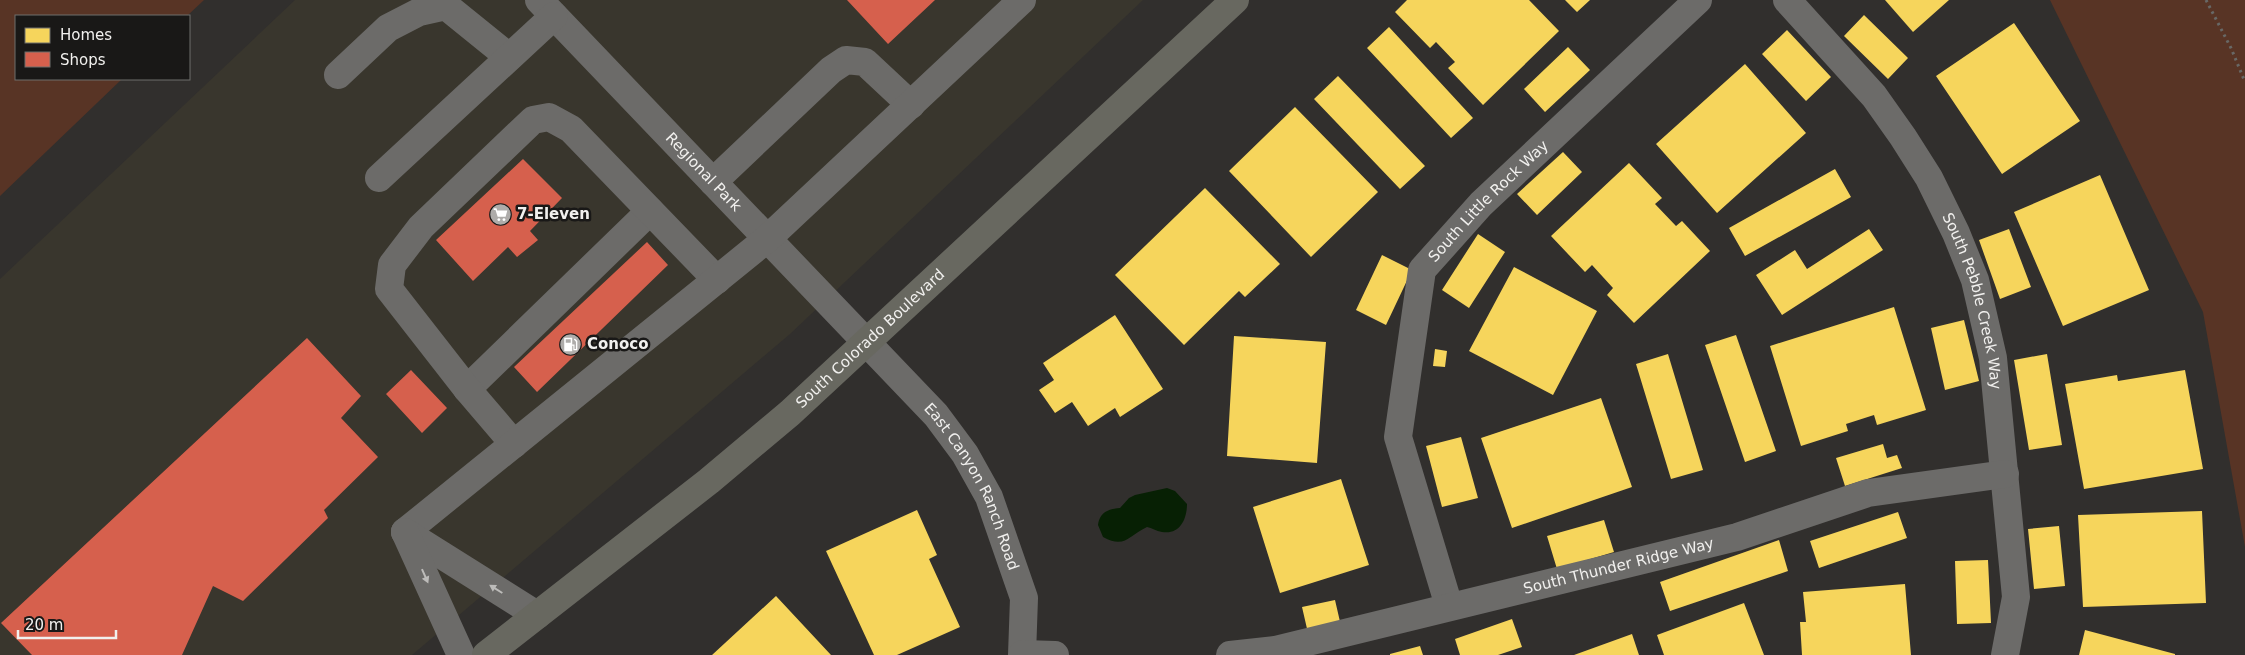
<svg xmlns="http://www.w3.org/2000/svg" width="2245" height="655" font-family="'DejaVu Sans',sans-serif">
	<rect width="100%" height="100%" fill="#312f2d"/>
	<path fill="#39362d" d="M295,0H1143L790,334L412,655H0V279Z"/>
	<path fill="#583425" d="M0,0H204L187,16H16V79H122L0,196Z
		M2050,0H2245V547L2203,312Z"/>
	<path fill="#072004" d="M1167,488L1175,491L1187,504C1187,519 1180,535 1162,532C1156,531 1152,528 1147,527C1128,536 1125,549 1103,537L1098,525C1100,512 1108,509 1120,508L1129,498L1135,495Z"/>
	<path fill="#f6d55c" d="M1407,0H1529L1559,31L1483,105L1448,68L1455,62L1436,42L1430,48L1395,12Z
		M1565,0H1590L1577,12Z
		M1885,0H1949L1913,32Z
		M1864,15L1908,58L1888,79L1844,36Z
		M2014,23L2080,121L2002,174L1936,76Z
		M1389,27L1473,118L1451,138L1367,48Z
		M1787,30L1831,77L1806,101L1762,54Z
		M1568,47L1590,70L1545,112L1524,89Z
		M1745,64L1806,133L1717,213L1656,144Z
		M1338,76L1425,166L1400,189L1314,99Z
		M1295,107L1378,192L1311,257L1229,171Z
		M1563,152L1582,172L1537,215L1517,194Z
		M1629,163L1662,198L1655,204L1676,226L1682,221L1710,251L1634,323L1607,295L1613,288L1592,265L1585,272L1551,236Z
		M1835,169L1851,197L1745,256L1729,228Z
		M2100,175L2149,290L2063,326L2014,212Z
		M1205,188L1280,264L1245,297L1239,291L1184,345L1115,275Z
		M1869,229L1883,250L1782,315L1756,275L1795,250L1807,269Z
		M2009,229L2031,287L2000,299L1979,240Z
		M1478,234L1505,252L1469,308L1442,290Z
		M1382,255L1412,270L1386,325L1356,310Z
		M1514,267L1597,311L1553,395L1469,351Z
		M1894,307L1926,410L1877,425L1874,415L1846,424L1848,431L1801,446L1770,346Z
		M1115,315L1163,389L1120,417L1115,408L1088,426L1072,402L1055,413L1039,390L1054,380L1043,363Z
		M1964,320L1979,381L1945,390L1931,328Z
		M1736,335L1776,451L1745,462L1705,345Z
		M1234,336L1326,342L1317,463L1227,456Z
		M1435,349L1447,351L1445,367L1433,366Z
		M1668,354L1703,470L1671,479L1636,364Z
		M2047,354L2062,445L2029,450L2014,360Z
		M2185,370L2203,469L2084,489L2065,384L2117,375L2118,381Z
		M1601,398L1632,487L1512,528L1481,438Z
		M1461,437L1478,498L1442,507L1426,446Z
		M1883,444L1887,458L1897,455L1902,468L1845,486L1836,458Z
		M1341,479L1369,565L1280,593L1253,507Z
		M917,510L937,555L929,559L960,627L897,655H874L826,551Z
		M2202,511L2206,603L2083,607L2078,515Z
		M1898,512L1907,538L1819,568L1810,541Z
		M1604,520L1614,552L1557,569L1547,536Z
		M2059,526L2065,586L2034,589L2028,529Z
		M1779,540L1788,571L1670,611L1660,582Z
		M1988,560L1991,623L1957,624L1955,561Z
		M1905,584L1911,655H1802L1800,622H1806L1803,592Z
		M776,596L831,655H712Z
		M1335,600L1341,626L1308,633L1302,607Z
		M1744,603L1764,655H1664L1657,635Z
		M1512,619L1522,647L1498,655H1460L1455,639Z
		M2085,630L2175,654V655H2079Z
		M1632,634L1639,655H1574Z
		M1420,646L1423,655H1390V654Z"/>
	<path fill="#d6604d" d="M847,0H935L888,44Z
		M523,159L562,198L530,231L538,240L517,257L508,247L473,281L436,240Z
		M647,242L668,265L537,392L514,367Z
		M307,338L361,396L341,418L378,457L324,510L328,518L243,601L213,586L182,655H32L1,623Z
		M411,370L447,408L422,433L386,394Z"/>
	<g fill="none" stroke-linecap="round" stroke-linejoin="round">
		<path stroke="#686866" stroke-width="3" stroke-dasharray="2.5 4" stroke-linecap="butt" d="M2206,0L2231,48L2245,82"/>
		<g stroke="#6c6b69" stroke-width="28">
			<path id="s1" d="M539,0L936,415L965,454L989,497L1024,598L1022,655"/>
			<path id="s2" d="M1787,0L1874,96L1903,137L1929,178L1956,233L1975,280L1993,358L2016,597L2005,655"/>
			<path d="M338,75L388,28L419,12L446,6L509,57"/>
			<path d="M379,178L554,16"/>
			<path d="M713,182L831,70L846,60L865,62L911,105"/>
			<path d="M467,389L650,211"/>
			<path d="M514,444L467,389L389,289L392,265L421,227L533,120L549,117L571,129L717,280"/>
			<path d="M405,532L767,239L1022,0"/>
			<path d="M405,532L537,615"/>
			<path d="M405,532L461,655"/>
			<path id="s3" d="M1449,606L1398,437L1422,270L1481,204L1698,0"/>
			<path d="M1023,654L1055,655"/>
			<path id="s4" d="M1230,655L1275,650L1737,537L1868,493L2005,474"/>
		</g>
		<path stroke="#686860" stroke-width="28" id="s5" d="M486,655L709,481L790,413L1235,0"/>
	</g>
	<defs><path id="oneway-solid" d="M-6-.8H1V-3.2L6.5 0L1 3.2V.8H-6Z" transform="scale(1.25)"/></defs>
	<g fill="#bcbbb9">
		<use href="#oneway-solid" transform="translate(425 576) rotate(66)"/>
		<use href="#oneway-solid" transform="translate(496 589) rotate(-148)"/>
	</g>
	<defs>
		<symbol id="supermarket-disc" viewBox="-11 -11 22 22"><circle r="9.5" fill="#aeacaa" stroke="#191817"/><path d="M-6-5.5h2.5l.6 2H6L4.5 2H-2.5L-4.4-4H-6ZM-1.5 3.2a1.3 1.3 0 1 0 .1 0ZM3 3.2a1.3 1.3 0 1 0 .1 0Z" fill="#fff"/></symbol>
		<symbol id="fuel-disc" viewBox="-11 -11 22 22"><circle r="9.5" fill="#aeacaa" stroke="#191817"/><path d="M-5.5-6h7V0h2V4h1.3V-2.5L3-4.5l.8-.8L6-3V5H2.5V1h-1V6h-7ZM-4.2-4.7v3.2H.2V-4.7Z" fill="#fff"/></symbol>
	</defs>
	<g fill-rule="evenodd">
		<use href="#supermarket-disc" x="488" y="202" width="25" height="25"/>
		<use href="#fuel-disc" x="558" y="332" width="25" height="25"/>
	</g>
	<g text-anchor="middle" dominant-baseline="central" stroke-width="5" stroke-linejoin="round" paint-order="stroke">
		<g font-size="15" fill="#f1f0ee" stroke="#191817">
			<text stroke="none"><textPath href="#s1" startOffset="238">Regional Park</textPath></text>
			<text stroke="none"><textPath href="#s3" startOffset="441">South Little Rock Way</textPath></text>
			<text stroke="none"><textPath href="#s2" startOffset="360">South Pebble Creek Way</textPath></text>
			<text stroke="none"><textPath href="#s5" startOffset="498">South Colorado Boulevard</textPath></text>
			<text stroke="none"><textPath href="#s1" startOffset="655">East Canyon Ranch Road</textPath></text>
			<text stroke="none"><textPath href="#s4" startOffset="399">South Thunder Ridge Way</textPath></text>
		</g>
		<g font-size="15" font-weight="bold" fill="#f1f0ee" stroke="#191817" text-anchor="start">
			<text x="517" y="214">7-Eleven</text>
			<text x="587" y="344">Conoco</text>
		</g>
	</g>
	<rect x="15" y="15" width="175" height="65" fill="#191817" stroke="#6f6e6d"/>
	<rect x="25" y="28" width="25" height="15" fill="#f6d55c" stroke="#6f6e6d"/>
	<text x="60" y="40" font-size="15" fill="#f1f0ee">Homes</text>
	<rect x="25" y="52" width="25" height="15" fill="#d6604d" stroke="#6f6e6d"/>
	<text x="60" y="65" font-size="15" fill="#f1f0ee">Shops</text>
	<path d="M18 630v8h98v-8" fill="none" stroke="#f1f0ee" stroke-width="2.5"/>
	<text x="25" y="630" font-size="15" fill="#f1f0ee" stroke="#191817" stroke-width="4" paint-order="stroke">20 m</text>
</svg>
